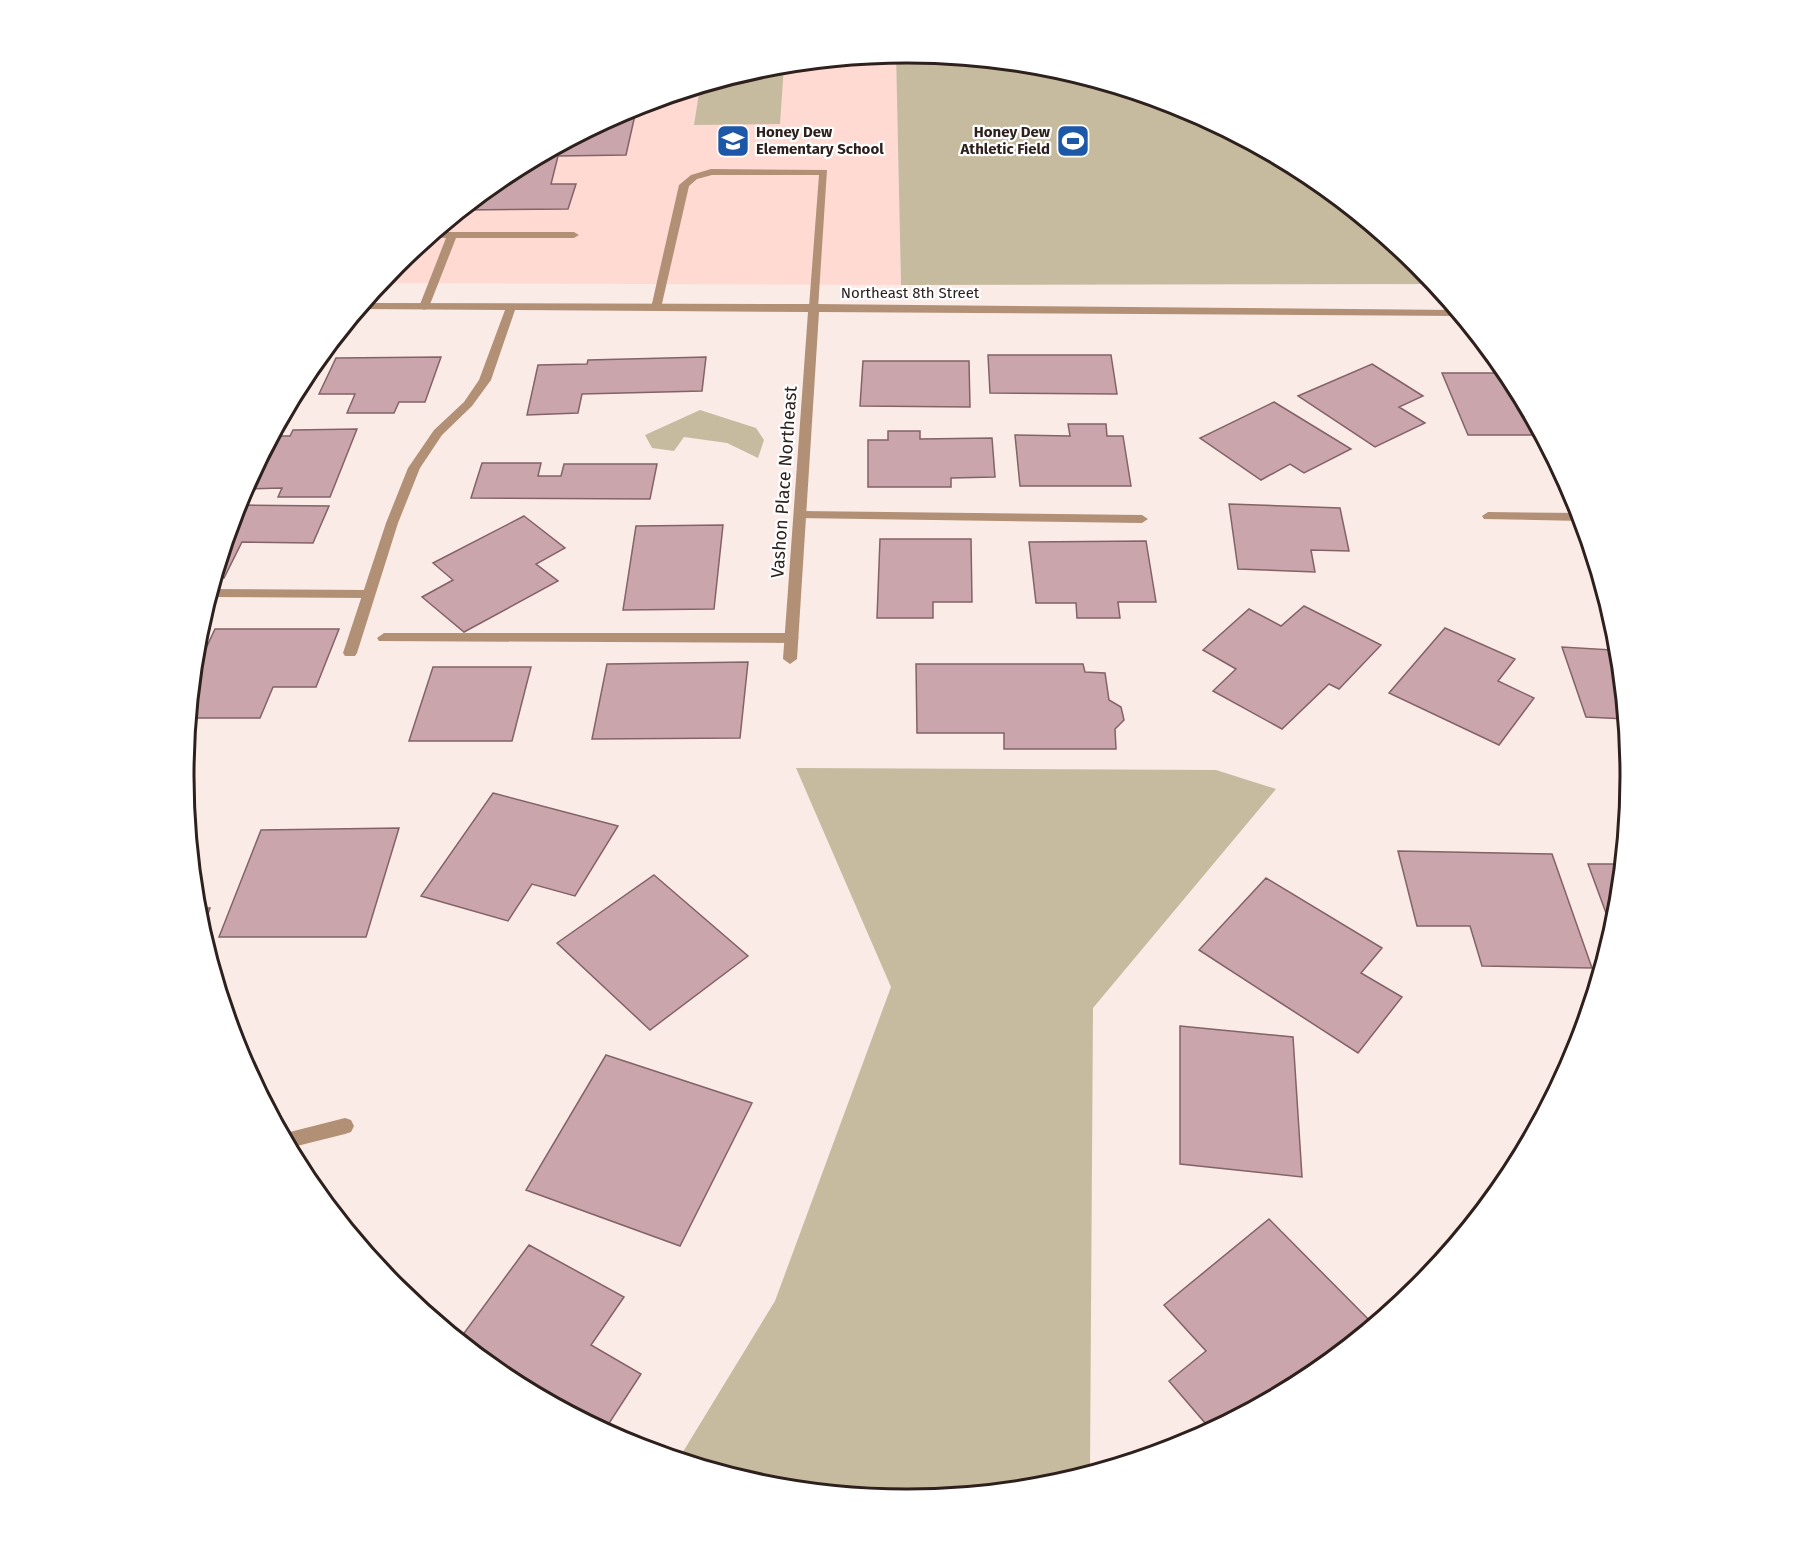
<svg xmlns="http://www.w3.org/2000/svg" width="1815" height="1553" font-family="'Fira Sans',sans-serif">
	<rect width="100%" height="100%" fill="#faebe7"/>
	<path fill="#ffdad2" d="M896,54L901,285L381,283L396,264L506,174L631,107L767,66Z"/>
	<path fill="#c7bb9f" d="M908,53L1049,66L1185,108L1310,175L1420,265L1436,284L901,285L896,54Z
		M784,65L780,124L694,125L700,87L767,66Z
		M700,410L756,428L764,440L758,458L727,443L684,437L674,451L652,448L645,435Z
		M796,768L1216,770L1276,789L1093,1008L1090,1466L1099,1471L1048,1487L908,1500L766,1487L678,1460L775,1301L891,987Z"/>
	<path fill="#caa5ac" stroke="#836268" stroke-width="1.5" d="M637,106L626,155L558,156L551,184H576L568,209L462,210L506,174Z
		M988,355H1111L1117,394L990,393Z
		M441,357L425,402H399L394,413H347L355,394H319L336,358Z
		M706,357L702,391L582,394L578,413L527,415L538,365L587,364L588,360Z
		M316,361L303,389H298L306,374Z
		M863,361H969L970,407L860,406Z
		M1372,364L1423,396L1399,407L1425,423L1375,447L1298,396Z
		M1442,373H1508L1542,435H1468Z
		M1274,402L1351,449L1304,473L1290,464L1261,480L1200,438Z
		M1068,424H1106L1107,436H1123L1131,486H1020L1015,435L1070,436Z
		M357,429L330,497H278L282,488L244,489L272,436H290L293,430Z
		M888,431H920V439L992,438L995,477L951,478V487H868V440H888Z
		M482,463H541L538,476H561L564,464H657L650,499L471,498Z
		M1229,504L1340,508L1349,551L1311,550L1315,572L1238,569Z
		M240,505L329,506L313,543L242,542L224,578H215L233,518Z
		M524,516L565,548L536,564L558,581L464,632L422,597L453,580L433,563Z
		M723,525L714,609L623,610L636,526Z
		M880,539H971L972,602H933V618H877Z
		M1146,541L1156,602H1118L1120,618H1077L1076,603H1036L1029,542Z
		M1304,606L1381,645L1339,689L1329,684L1282,729L1213,691L1236,669L1203,650L1249,609L1281,626Z
		M1445,628L1515,659L1498,681L1534,698L1499,745L1389,693Z
		M215,629H339L316,687H273L260,718H189L194,674Z
		M1606,635L1618,636L1626,719L1586,717L1562,647L1612,650Z
		M748,662L740,738L592,739L607,664Z
		M916,664H1083L1085,672L1105,673L1109,700L1121,707L1124,720L1115,729L1116,749H1004V733H917Z
		M433,667H531L512,741H409Z
		M493,793L618,826L575,896L532,884L508,921L421,896Z
		M399,828L366,937H219L261,830Z
		M1398,851L1552,854L1592,968L1482,966L1470,926H1417Z
		M1588,864H1623L1618,918L1613,932Z
		M654,875L748,956L650,1030L557,943Z
		M1266,878L1382,948L1361,973L1402,997L1358,1053L1199,950Z
		M196,908H210L202,931L197,917Z
		M1180,1026L1293,1037L1302,1177L1180,1164Z
		M606,1055L752,1103L680,1246L526,1190Z
		M1269,1219L1374,1325L1309,1379L1212,1431L1169,1381L1206,1351L1164,1305Z
		M529,1245L624,1297L591,1345L641,1374L604,1431L505,1378L489,1365L492,1360L459,1340Z"/>
	<g fill="none" stroke-linecap="round" stroke-linejoin="round">
		<path fill="#b19076" fill-rule="evenodd" d="M711,169L827,170L818,309L809,307L819,175H712L697,179L689,186L661,308L652,310L651,308L679,185L691,175Z
			M435,232H574L579,235L574,238H456L429,307L424,310L419,307L446,238L429,237Z
			M800,511L1142,515L1148,519L1142,523L796,518L794,515Z
			M212,589L367,590L374,594L367,598L210,597Z
			M384,633H792L799,638L792,643L379,641L377,638Z"/>
		<path fill="#b19076" fill-rule="evenodd" d="M364,303L814,304L1457,310L1461,316L819,312L797,659L790,664L783,659L808,312L515,310L491,380L472,406L442,435L420,468L398,523L357,653L355,656H345L343,653L386,523L408,468L434,430L464,402L479,380L505,310L359,309Z
			M1488,512L1581,513L1583,521L1484,519L1482,516Z
			M345,1118L351,1120L354,1126L351,1132L345,1134L289,1148L282,1134Z"/>
	</g>
	<defs>
		<symbol id="school-square" viewBox="-11 -11 22 22"><rect x="-9" y="-9" width="18" height="18" rx="4" fill="#1d57a8" stroke="#fff"/><path d="M0-5L7-2L0 1L-7-2ZM-4 1L0 2.5L4 1V4Q0 6-4 4Z" fill="#fff"/></symbol>
		<symbol id="stadium-square" viewBox="-11 -11 22 22"><rect x="-9" y="-9" width="18" height="18" rx="4" fill="#1d57a8" stroke="#fff"/><path d="M0-5a6.5 5 0 1 0 0 10a6.5 5 0 1 0 0-10ZM-3.5-1.8h7v3.6h-7Z" fill="#fff"/></symbol>
	</defs>
	<g fill-rule="evenodd">
		<use href="#school-square" x="714" y="122" width="38" height="38"/>
		<use href="#stadium-square" x="1054" y="122" width="38" height="38"/>
	</g>
	<g text-anchor="middle" dominant-baseline="central" stroke-width="4.5" stroke-linejoin="round" paint-order="stroke">
		<g font-size="15" font-weight="bold" fill="#2e201d" stroke="#fff" text-anchor="start">
			<text x="756" y="132">Honey Dew<tspan x="756" dy="17">Elementary School</tspan></text>
			<text x="1050" y="132" text-anchor="end">Honey Dew<tspan x="1050" dy="17">Athletic Field</tspan></text>
		</g>
		<g font-size="15" fill="#2e201d" stroke="#fff">
			<text x="910" y="293">Northeast 8th Street</text>
		</g>
		<g font-size="18" fill="#2e201d" stroke="#fff">
			<text transform="translate(784 482) rotate(-86)">Vashon Place Northeast</text>
		</g>
	</g>
	<path d="M0 0H1815V1553H0ZM194 776a713 713 0 1 1 1426 0a713 713 0 1 1-1426 0Z" fill="#fff" fill-rule="evenodd"/>
	<path fill="none" stroke="#2e201d" stroke-width="3" d="M194 776a713 713 0 1 1 1426 0a713 713 0 1 1-1426 0Z"/>
</svg>
